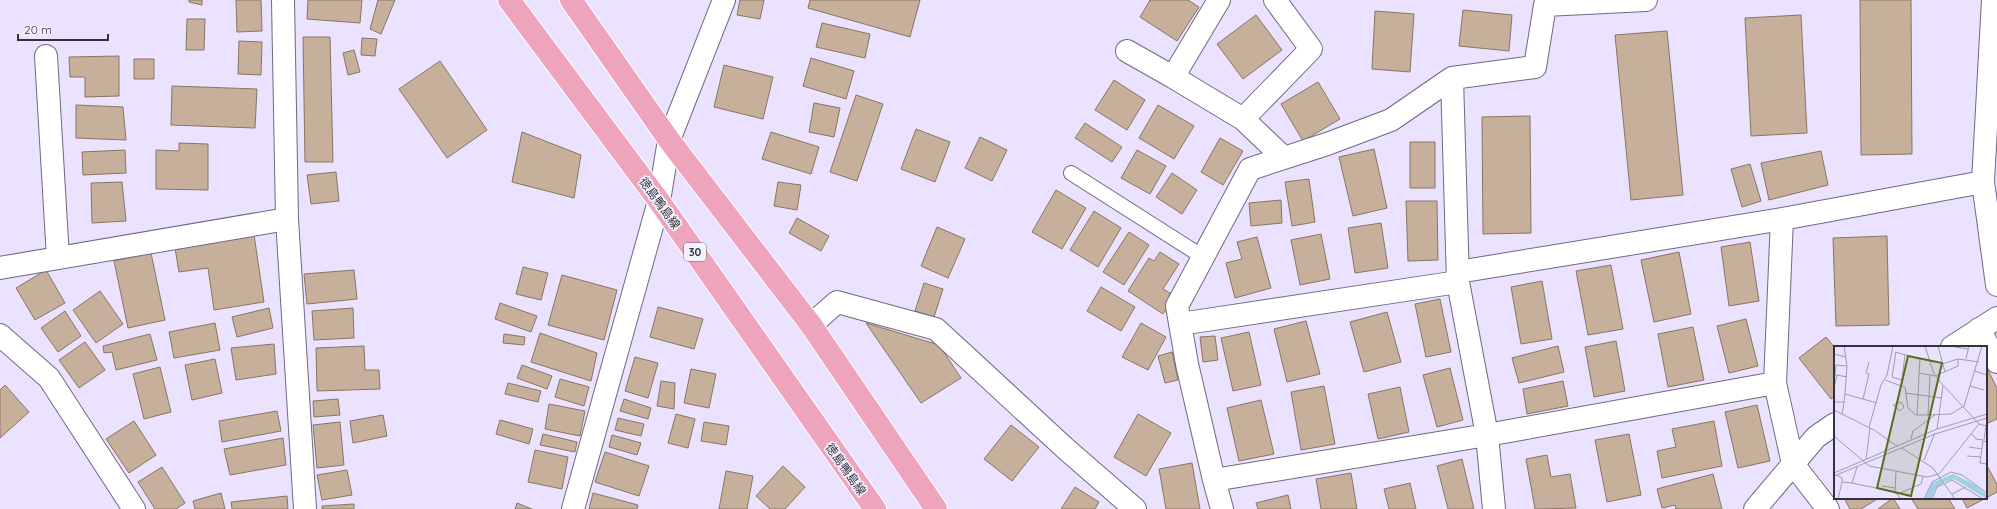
<svg xmlns="http://www.w3.org/2000/svg" width="1997" height="509" font-family="Quicksand,'Noto Sans JP',sans-serif">
	<rect width="100%" height="100%" fill="#eae2fe"/>
	<path fill="#c6b09b" stroke="#897561" d="M189,0H202V5L189,2Z
		M236,0H261L262,31L237,32Z
		M308,0H362L360,23L307,19Z
		M378,0H395L381,34L370,29Z
		M740,0H764L760,19L737,15Z
		M810,0H920L910,37L808,8Z
		M1150,0H1188L1199,7L1177,41L1140,17Z
		M1860,0H1911L1912,154L1861,155Z
		M1463,10L1512,15L1509,51L1459,46Z
		M1375,11L1414,14L1410,72L1372,69Z
		M1256,15L1282,50L1243,79L1217,44Z
		M1801,15L1807,133L1751,136L1745,18Z
		M187,19H205L204,50H186Z
		M822,23L870,34L865,58L816,47Z
		M1667,31L1683,195L1631,200L1615,35Z
		M303,37H330L333,162H305Z
		M362,38L377,39L375,56L361,55Z
		M239,41L262,42L261,75L238,74Z
		M354,50L360,72L348,75L343,53Z
		M119,56V96L85,97V77H70L69,57Z
		M811,58L854,71L846,99L803,86Z
		M134,59H154V79H134Z
		M440,61L487,130L447,158L399,89Z
		M724,65L773,77L763,119L714,107Z
		M1114,80L1145,100L1127,130L1095,110Z
		M1318,82L1340,119L1303,141L1281,104Z
		M172,86L257,89L255,128L171,125Z
		M856,95L883,104L857,181L830,172Z
		M814,103L840,108L834,137L809,132Z
		M76,105L123,107L126,140L76,138Z
		M1158,105L1194,126L1174,159L1139,138Z
		M1530,116L1531,233L1483,234L1482,117Z
		M1085,123L1122,147L1112,162L1075,138Z
		M916,129L950,142L935,182L901,169Z
		M522,132L581,155L574,198L512,182Z
		M771,132L819,147L811,174L762,159Z
		M980,137L1007,150L992,181L965,168Z
		M1220,138L1243,151L1223,185L1201,172Z
		M1410,142H1435V188H1410Z
		M179,143L208,144V190L156,189V150L179,151Z
		M1374,149L1387,208L1353,216L1339,157Z
		M125,150L126,173L83,175L82,152Z
		M1137,150L1166,166L1150,194L1121,178Z
		M1821,151L1828,185L1769,200L1761,163Z
		M1750,164L1761,201L1742,207L1731,169Z
		M336,172L339,201L311,204L307,175Z
		M1172,173L1197,190L1182,214L1156,197Z
		M1309,179L1315,222L1292,226L1285,182Z
		M122,182L126,221L92,223L91,183Z
		M778,182L801,185L797,210L774,206Z
		M1056,190L1086,208L1062,249L1032,232Z
		M1281,200L1282,223L1251,226L1249,203Z
		M1406,201H1437L1438,260L1408,261Z
		M1094,211L1121,228L1098,267L1070,250Z
		M797,218L829,236L821,251L789,233Z
		M1381,223L1388,268L1355,273L1348,228Z
		M937,227L965,239L948,278L921,266Z
		M1129,232L1149,245L1124,285L1103,272Z
		M1321,234L1330,279L1300,285L1291,240Z
		M254,235L264,302L214,310L208,268L179,272L175,248Z
		M1887,236L1889,325L1836,326L1833,238Z
		M1257,237L1271,288L1235,298L1226,263L1242,259L1237,242Z
		M1750,242L1759,301L1729,306L1721,247Z
		M1160,252L1179,264L1163,289L1175,296L1163,314L1128,291L1149,258L1154,261Z
		M1679,252L1691,314L1654,322L1641,260Z
		M151,253L165,320L128,328L114,261Z
		M1611,265L1623,329L1588,335L1576,271Z
		M523,267L548,273L541,300L516,294Z
		M46,270L65,303L35,320L16,288Z
		M354,270L357,299L307,304L304,274Z
		M562,275L617,290L604,340L548,325Z
		M1542,281L1552,339L1521,344L1511,287Z
		M924,283L943,289L934,317L915,311Z
		M1101,287L1135,307L1121,331L1087,311Z
		M100,291L123,324L96,343L73,310Z
		M1440,299L1451,352L1426,357L1415,304Z
		M500,303L537,316L531,332L495,319Z
		M658,307L703,319L694,349L650,337Z
		M269,308L273,328L237,337L232,317Z
		M353,308L354,338L314,340L312,311Z
		M65,311L81,336L58,352L41,328Z
		M1387,312L1401,362L1364,372L1350,322Z
		M1746,319L1758,366L1729,373L1717,326Z
		M1306,321L1320,374L1287,382L1274,329Z
		M215,323L220,350L174,358L169,332Z
		M866,323L939,345L961,378L921,403Z
		M1141,323L1166,337L1148,370L1122,357Z
		M1693,327L1704,380L1668,387L1658,334Z
		M1249,332L1261,385L1233,391L1221,338Z
		M540,333L597,353L591,381L531,362Z
		M150,334L157,360L116,370L112,352L104,353L103,346Z
		M504,334L525,337L524,345L503,343Z
		M1215,336L1218,360L1203,362L1200,337Z
		M1826,337L1835,348V396L1831,399L1799,358Z
		M1616,341L1625,391L1594,397L1585,347Z
		M85,342L105,370L79,388L59,360Z
		M274,344L276,374L236,380L231,348Z
		M364,346L365,370H379L380,389L317,391L316,348Z
		M1558,346L1564,372L1519,383L1512,358Z
		M1172,352L1178,380L1165,383L1158,356Z
		M635,357L658,363L648,398L625,391Z
		M215,359L222,393L192,400L185,365Z
		M522,365L552,376L547,389L517,378Z
		M1986,366L1997,388V419L1986,424Z
		M160,367L171,412L144,419L133,374Z
		M1450,368L1463,420L1437,427L1423,375Z
		M691,369L716,374L709,408L684,403Z
		M560,379L589,387L584,406L555,397Z
		M661,381L675,383L674,409L657,406Z
		M1563,381L1568,406L1527,414L1523,389Z
		M508,383L541,391L538,402L505,394Z
		M5,385L29,412L0,438V390Z
		M1324,386L1335,444L1301,450L1291,392Z
		M1400,387L1409,432L1378,439L1368,394Z
		M338,399L340,415L314,417L313,401Z
		M624,399L651,408L648,419L620,411Z
		M1261,400L1274,454L1239,461L1227,408Z
		M549,404L585,411L580,436L545,429Z
		M1757,405L1770,461L1738,468L1725,412Z
		M277,411L281,431L222,442L219,421Z
		M676,414L695,419L688,448L668,443Z
		M1138,414L1171,433L1146,476L1114,457Z
		M383,415L387,436L353,443L350,421Z
		M618,418L644,424L641,436L615,430Z
		M500,420L533,429L529,444L496,434Z
		M134,421L156,455L129,473L106,439Z
		M1714,421L1722,466L1662,478L1657,451L1676,447L1672,429Z
		M340,422L344,465L317,468L313,425Z
		M704,422L729,426L726,445L701,441Z
		M1011,425L1039,447L1012,481L984,459Z
		M543,434L577,442L575,452L540,445Z
		M1629,434L1641,495L1607,502L1595,440Z
		M612,435L641,443L637,455L609,447Z
		M283,438L286,465L230,475L224,449Z
		M535,450L568,457L562,489L528,482Z
		M605,452L649,466L639,496L595,482Z
		M1547,455L1551,477L1570,474L1576,508L1535,509L1526,459Z
		M1462,459L1474,509H1448L1437,466Z
		M1192,463L1200,509H1166L1159,469Z
		M1986,464L1997,484V492L1986,498Z
		M783,466L805,487L785,509H770L756,496Z
		M162,467L185,503L176,509H155L138,482Z
		M347,470L352,495L322,500L317,475Z
		M726,471L753,476L747,509H719Z
		M1351,473L1357,509H1321L1316,479Z
		M1713,474L1722,509H1676L1675,505L1662,508L1657,489Z
		M1410,483L1416,509H1389L1384,489Z
		M1075,487L1099,502L1095,509H1061Z
		M221,493L225,509H195L193,501Z
		M593,493L638,505L637,509H589Z
		M1288,495L1291,509H1258L1256,503Z
		M287,496L288,509H232L231,502Z
		M1844,498H1879L1861,509H1850Z
		M1893,498L1900,509H1878Z
		M1911,498H1948L1955,509H1918Z
		M1962,498H1986L1967,508Z
		M517,503L532,509H515Z
		M354,504V509H322V506Z"/>
	<g fill="none" stroke-linecap="round" stroke-linejoin="round">
		<defs>
			<path id="service" d="M1071,173L1203,257"/>
			<path id="minor" d="M1219,0L1173,77L1243,119L1311,49L1275,0
				M1127,51L1173,77
				M46,56L58,258
				M1452,78L1458,282L1487,435L1494,509
				M1243,119L1284,158
				M1983,182L1993,0
				M1782,219L1983,182L1997,285
				M0,268L287,219
				M1458,272L1782,219L1775,383L1793,464L1828,509
				M1180,324L1458,282
				M811,325L837,302L936,329L1066,449L1135,509
				M1979,329L1997,362
				M0,335L49,378L134,509
				M1952,347L1997,318
				M1214,480L1187,364L1177,306L1250,169L1327,144L1391,120L1452,78L1535,67L1545,5L1646,0
				M573,509L659,201L669,140L724,0
				M1222,509L1214,480L1487,435L1775,383
				M1755,509L1816,437L1835,424"/>
			<path id="tertiary" d="M283,0L287,219L305,509"/>
			<path id="primary" d="M509,0L659,201L875,509
				M571,0L669,140L811,325L936,509"/>
		</defs>
		<use href="#service" stroke="#706981" stroke-width="16"/>
		<use href="#minor" stroke="#706981" stroke-width="24"/>
		<use href="#tertiary" stroke="#706981" stroke-width="24"/>
		<use href="#primary" stroke="#fff" stroke-width="24"/>
		<use href="#service" stroke="#fff" stroke-width="14"/>
		<use href="#minor" stroke="#fff" stroke-width="22"/>
		<use href="#tertiary" stroke="#fff" stroke-width="22"/>
		<use href="#primary" stroke="#efa4bd" stroke-width="22"/>
	</g>
	<g text-anchor="middle" dominant-baseline="central" stroke-width="3.5" stroke-linejoin="round" paint-order="stroke">
		<rect fill="#f5f2fe" stroke="#6e6b76" stroke-width="1" x="684" y="243" width="22" height="18" rx="3"/>
		<g font-size="11" font-weight="bold" fill="#34313c">
			<text x="695" y="252">30</text>
		</g>
		<g font-size="12" fill="#34313c" stroke="#f5f2fe">
			<text transform="translate(660 203) rotate(54)">徳島鴨島線</text>
			<text transform="translate(846 469) rotate(55)">徳島鴨島線</text>
		</g>
	</g>
	<g transform="translate(1834 346)">
		<rect width="153" height="153" fill="#eae2fe"/>
		<path d="M119,128L140,138L153,149V153L120,133L110,136L101,143L97,153H91L98,137Z" fill="#9dd1e5"/>
		<path fill="none" stroke="#a19bb0" stroke-width="1" d="M10,0L13,20L11,48M91,0L100,28L108,38L145,78L153,80M104,0L111,26M121,1L134,3M61,6L86,13M62,6L58,31L68,34M0,8L12,11M71,9L67,40L71,41L74,62L82,69H94M132,13L135,0M108,18L124,13M141,25L153,29M85,27L86,13L95,14M3,29H1L2,19L13,20M96,30L94,69L117,68L130,60M51,34L67,40M136,40L150,44M0,42L3,29L13,31M71,47L108,52M84,50L85,27L101,30L124,20V13L145,16M29,53L35,28L32,27L35,16M0,56H10L11,48L43,57M67,56L70,61L66,65L59,59ZM130,60L148,0M0,64L40,84L63,100M8,69L10,56M83,69L84,50M35,81L47,39L53,29L59,0M103,83L109,40M137,87L142,93L149,94M0,90L35,120L93,131L105,128L145,78M77,93L79,85L101,69M150,94L152,80M153,96L149,95L146,117L153,118M135,101L148,103M68,102L99,122L121,153M133,110L147,111M32,113L36,82M90,114L101,87M23,121L18,137L61,146M62,126L61,146L67,153M0,127L103,83L153,68M3,129L8,132V136L18,137M0,130L101,88L153,72M48,140L61,142M64,148L87,138L89,131M118,148L132,141M4,153L8,136M90,153L98,136L117,126L128,129L153,147M98,153L103,141L118,134L149,153"/>
		<path fill="#596f1f" fill-opacity="0.15" stroke="#596f1f" stroke-width="2" d="M74,10L108,17L77,150L43,142Z"/>
		<rect width="153" height="153" fill="none" stroke="#34313c" stroke-width="2"/>
	</g>
	<path d="M18 34v6h90v-6" fill="none" stroke="#34313c" stroke-width="2"/>
	<text x="24" y="34" font-size="12" fill="#34313c" stroke="#f5f2fe" stroke-width="3" paint-order="stroke">20 m</text>
</svg>
